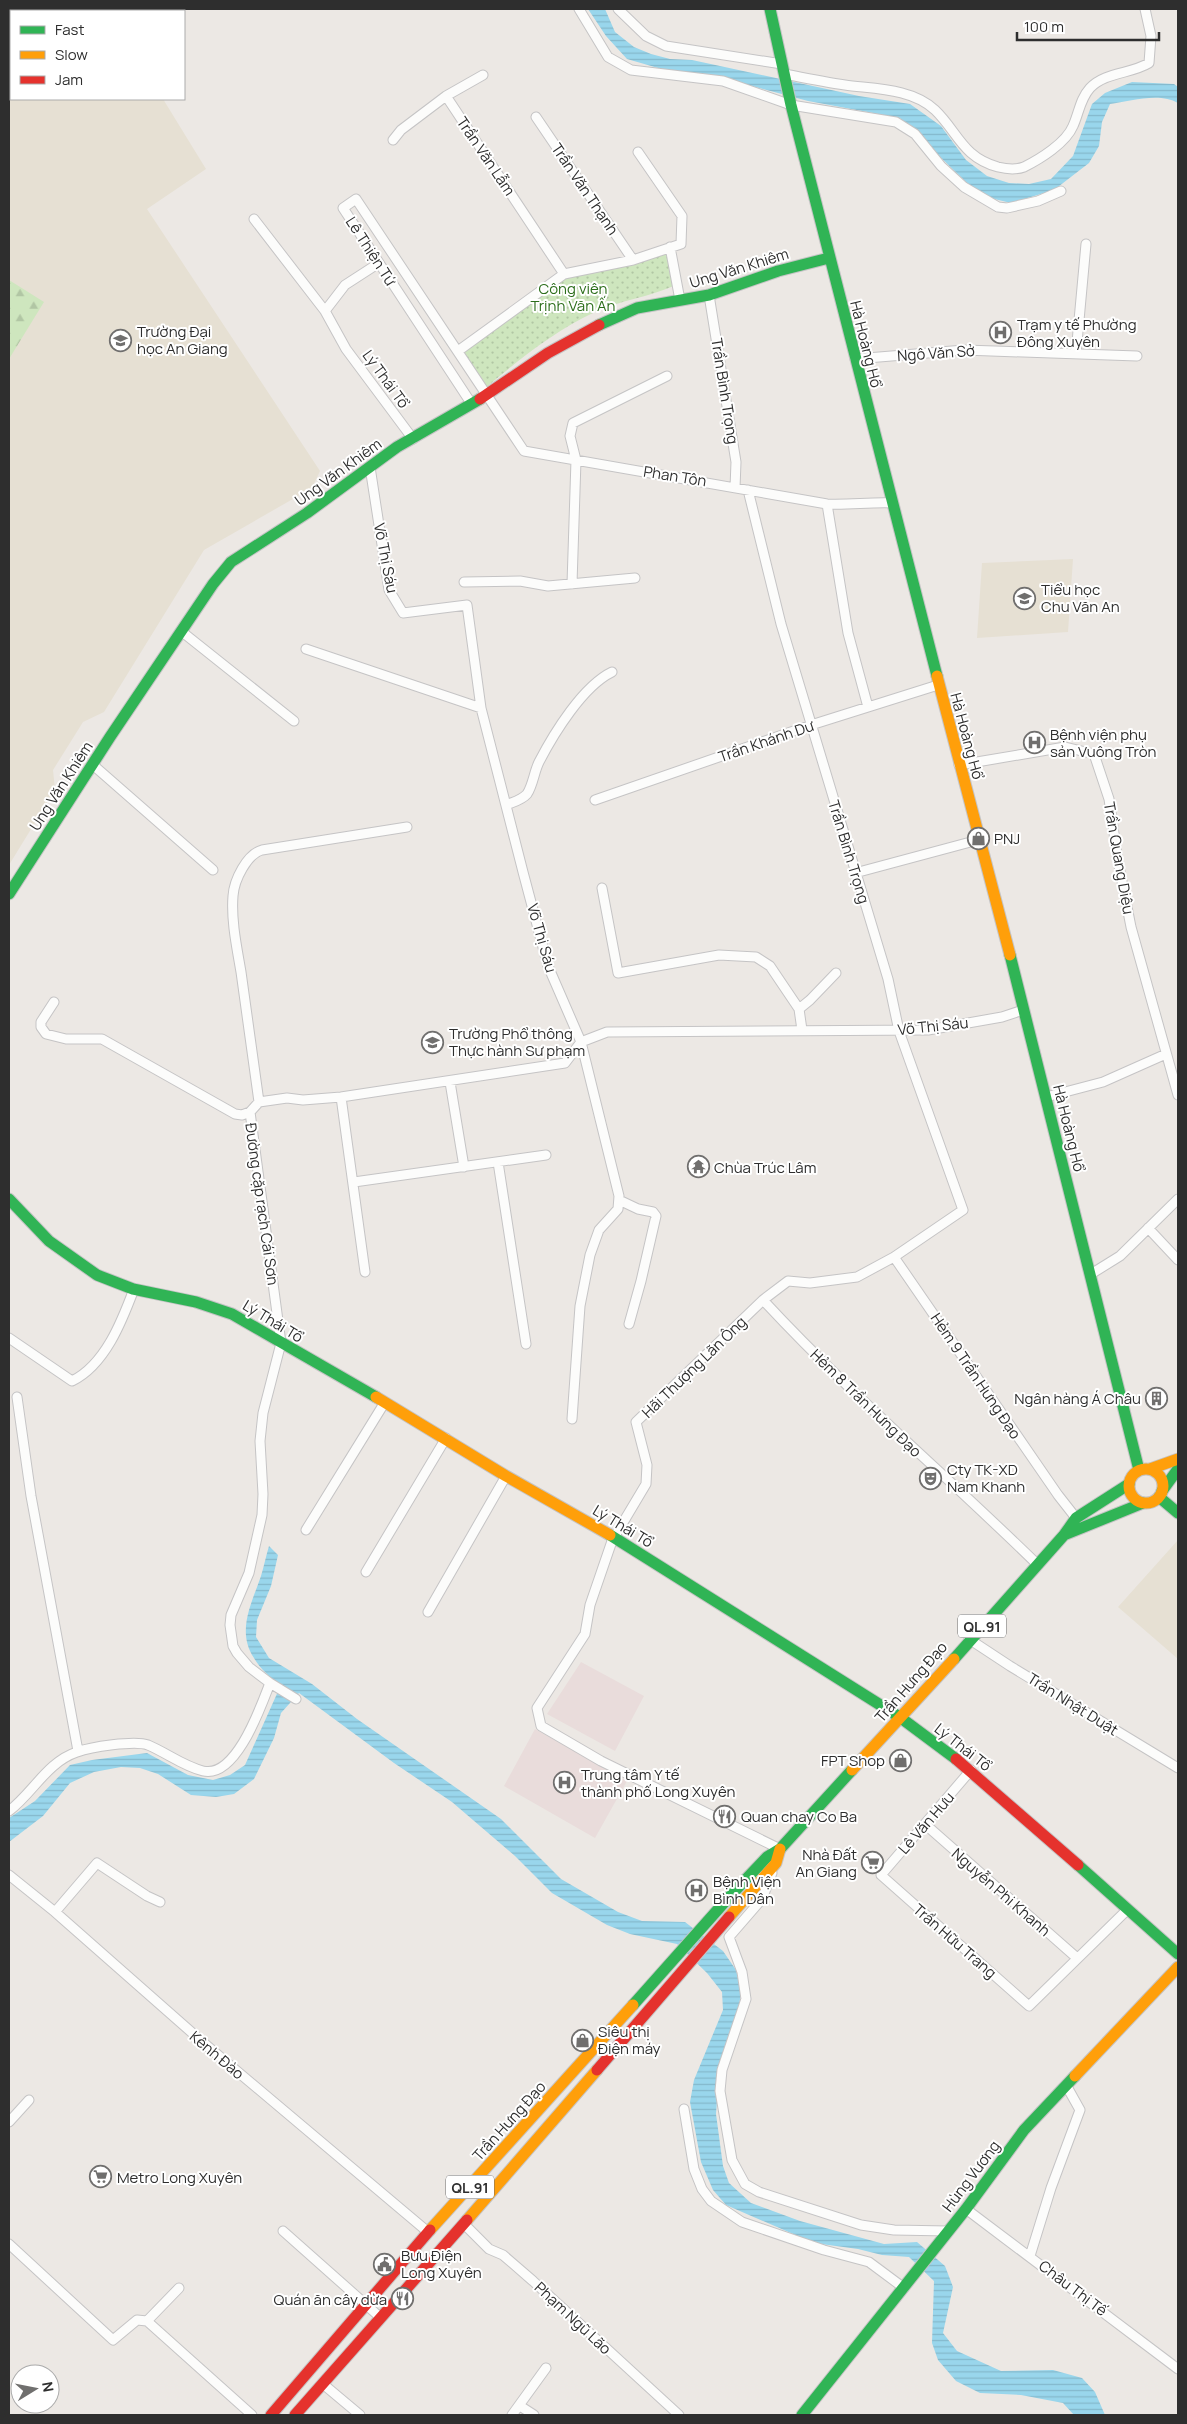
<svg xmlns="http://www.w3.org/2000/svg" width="1187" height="2424" font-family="Manrope,sans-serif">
	<defs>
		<pattern id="forest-firs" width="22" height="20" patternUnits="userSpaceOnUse" patternTransform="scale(1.25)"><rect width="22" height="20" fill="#cee6be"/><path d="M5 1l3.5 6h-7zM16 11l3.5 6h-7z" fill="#b1c6a4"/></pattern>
		<pattern id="park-dots" width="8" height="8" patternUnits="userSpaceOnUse" patternTransform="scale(1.25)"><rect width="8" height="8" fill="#cee6be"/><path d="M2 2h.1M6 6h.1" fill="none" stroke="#b1c6a4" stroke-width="1.8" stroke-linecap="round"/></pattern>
		<pattern id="water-rules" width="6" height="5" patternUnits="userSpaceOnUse" patternTransform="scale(1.25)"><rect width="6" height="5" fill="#99d6ec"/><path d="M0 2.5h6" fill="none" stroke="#84b8cb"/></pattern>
	</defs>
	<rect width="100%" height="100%" fill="#ece8e4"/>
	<path fill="#e6e0d3" d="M9,9H90L94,11H11V99H163L206,169L147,209L320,471L312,488L204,550L104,712L83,722L53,770L55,790L9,865Z
		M1073,559L1068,632L977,638L982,563Z
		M1178,1540V1659L1118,1607Z"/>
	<path fill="#e9dcdb" d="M581,1662L644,1696L615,1751L547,1714Z
		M535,1729L627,1781L595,1838L504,1786Z"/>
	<path fill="url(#forest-firs)" d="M9,280L44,302L9,359Z"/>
	<path fill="url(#park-dots)" d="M670,247L676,285C650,297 621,300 595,312C554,331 519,360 484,389L458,351L564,274Z"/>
	<path fill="url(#water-rules)" d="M588,9H605L615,32L634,47L651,54L670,59L692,60L720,66L859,96L910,104L941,126L966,160L987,176L1009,183L1029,184L1051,179L1073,156L1092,104L1105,93L1132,82L1174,84L1178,87V103C1160,92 1130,101 1110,104L1102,122L1099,146L1089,163L1054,190L1011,203L990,198L967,183L900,118L808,101L706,74L665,70L627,59L606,36Z
		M269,1546L278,1555L271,1586L257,1620L256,1637L269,1658L312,1684L357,1719L501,1819L561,1879L618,1912L642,1921L685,1922L723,1951L736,1970L741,1990L739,2008L718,2088L716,2114L723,2166L729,2183L751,2203L800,2221L884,2244L917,2242L945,2266L953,2287L943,2333L957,2351L1001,2371L1053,2370L1082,2378L1095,2392L1105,2415H1074L1063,2403L1021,2395L980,2393L956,2381L938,2360L932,2343L934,2281L909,2257L882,2255L858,2249L814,2243L726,2205L713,2190L701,2162L690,2102L694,2080L723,2010L722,1992L707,1973L677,1944L630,1934L607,1925L552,1893L515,1856L452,1802L394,1763L299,1693L281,1713L274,1738L254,1779L234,1794L216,1797L191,1795L158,1774L140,1768L121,1767L94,1772L70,1783L43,1816L9,1842V1818L35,1801L70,1765L92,1760L147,1753L188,1775L213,1780L230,1775L245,1765L280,1687C272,1678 260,1669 254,1658C236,1631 252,1603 261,1576C264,1566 266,1556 269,1546Z"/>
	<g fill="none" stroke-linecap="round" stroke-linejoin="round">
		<defs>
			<path id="street" d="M579,9L608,57L631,70L723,81L791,105L896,122L915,134L941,166L964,187L998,207L1007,208L1038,201L1061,191
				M618,9L646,36L666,46L782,64
				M785,74C805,78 824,82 845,85C873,89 912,88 935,110C958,132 962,157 998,167C1006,169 1016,170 1024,167C1040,159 1066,143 1073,126C1079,113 1080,99 1090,88C1105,72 1131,74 1149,63L1151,36L1145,9
				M446,96L483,75
				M536,117L633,260
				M393,140L401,130L446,96L564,274
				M254,219L325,311L346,349L413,439
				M670,247L680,300
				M709,295L736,462L735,488
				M325,311L345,285L379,263
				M458,351L564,274L633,260L681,244L682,216L638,152
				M1076,353L1086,244
				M855,359L964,350L1137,356
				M471,403L343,208L356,199L524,451L827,504C849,505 871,502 893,503
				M370,467L389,590L403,613L467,605L481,708L523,872L548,966L581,1042L619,1196L618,1209L599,1230L590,1255L580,1306L572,1419
				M748,490L781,624L888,979L899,1031L963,1210L894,1257L857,1277L810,1283L788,1281L763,1300L636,1422L647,1465L646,1484L612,1541L590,1605L585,1634L537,1708L541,1726L601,1761L780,1849
				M827,504L848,633L868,707
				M464,582L520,581L548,586L635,578
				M572,584L576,460L570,436L573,423L667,376
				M181,631L294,721
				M306,649L481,708
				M92,764L213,870
				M959,765L1065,747L1094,754L1109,799L1118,861L1131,927L1178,1095
				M595,800L811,725L938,685
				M506,805C513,802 522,800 527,794C533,785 534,772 539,762C554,733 583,686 612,672
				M855,873L978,840
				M602,888L618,973L719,955L756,957L770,966L799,1009L802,1030
				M54,1002L41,1022V1027L46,1034L66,1039H102L235,1114L242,1115L250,1112
				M799,1009L810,1000L836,973
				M581,1042L607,1032L928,1030L1002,1017L1023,1010
				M450,1082L464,1167
				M341,1097L365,1272
				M1046,1097L1103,1082L1166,1054
				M259,1102C253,1059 247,1015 241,972C237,948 231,921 233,896C234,880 247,854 262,850L407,827
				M498,1162L526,1344
				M354,1182L546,1155
				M619,1200L638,1209L653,1212L656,1216L641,1281L629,1324
				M1148,1228L1178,1260
				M894,1257L1058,1495L1076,1518
				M1091,1274L1120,1256L1178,1199
				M763,1300C850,1394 947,1476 1038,1565
				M9,1338L72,1381C105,1365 122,1321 134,1289
				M17,1397L31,1496L78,1751
				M306,1530L385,1402
				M366,1572L446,1438
				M428,1612L506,1476
				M969,1639L1010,1666L1178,1768
				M270,1683L249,1667L237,1653L233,1646L230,1625L231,1615L249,1573L262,1515L263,1494L260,1441L263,1413L281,1343L250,1112L259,1102L287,1098L303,1100L341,1097L565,1063L581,1042
				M971,1770L881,1875L1029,2006L1127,1910
				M9,1811C33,1793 47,1762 77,1752C90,1747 135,1740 148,1745C167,1753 183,1766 203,1771C236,1779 261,1706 270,1683L296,1699
				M926,1825L1077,1958
				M772,1873L762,1899L729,1937L742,1972L746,1999L722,2070L720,2091L732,2160L745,2184L759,2192L861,2225L894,2230L948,2231
				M9,1875L55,1912L206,2045L428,2232
				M55,1912L97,1863L147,1896L160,1902
				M684,2109L694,2169L702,2189L711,2201L742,2222L824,2250L869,2262L904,2288
				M9,2122L29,2100
				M966,2209L1178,2369
				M464,2224L489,2249L503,2255L533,2281L679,2415
				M283,2231L381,2318
				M9,2244L113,2340L137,2320L147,2321L252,2415
				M1030,2256L1051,2188L1080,2110L1066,2085
				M147,2321L179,2288
				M323,2384L360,2415
				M520,2406L534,2415
				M512,2415L546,2368"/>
			<path id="fast" d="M770,9L791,105L937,676
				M599,325L637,308L709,295L778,271L829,258
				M9,894L110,737L213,584L231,562L307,513L397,447L480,399
				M1010,955L1139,1470
				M9,1199L49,1241L97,1275L133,1289L196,1302L232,1314L376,1397
				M1162,1491L1178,1469
				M1159,1497L1178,1513
				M610,1535L901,1718L956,1759
				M1064,1535L1143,1503
				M954,1659L1064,1535L1076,1518L1129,1484
				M1078,1865L1178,1954
				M633,2005L730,1896L767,1857L780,1849L852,1770
				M802,2415L966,2209L1024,2130L1075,2076"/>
			<path id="slow" d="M937,676L1010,955
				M376,1397L506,1476L610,1535
				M1129 1486a17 17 0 1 1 34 0a17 17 0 1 1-34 0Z
				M1150,1469L1178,1459
				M852,1770L954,1659
				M729,1917L776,1863L780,1849
				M1075,2076L1178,1967
				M467,2220L597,2070
				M430,2230L633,2005"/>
			<path id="jam" d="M480,399L548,353L599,325
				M956,1759L1078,1865
				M597,2070L729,1917
				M271,2415L430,2230
				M295,2415L467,2220"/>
		</defs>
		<use href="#street" stroke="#c5c4c5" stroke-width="11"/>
		<use href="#fast" stroke="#c5c4c5" stroke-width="13"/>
		<use href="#slow" stroke="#c5c4c5" stroke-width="13"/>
		<use href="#jam" stroke="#c5c4c5" stroke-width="13"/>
		<use href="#street" stroke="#fcfcfb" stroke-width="9"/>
		<use href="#fast" stroke="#30b455" stroke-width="11"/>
		<use href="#slow" stroke="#ff9f0a" stroke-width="11"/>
		<use href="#jam" stroke="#e5322d" stroke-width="11"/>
	</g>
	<defs>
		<symbol id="hospital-ring" viewBox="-11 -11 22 22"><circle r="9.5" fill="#fff" stroke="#706f6e" stroke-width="1.5"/><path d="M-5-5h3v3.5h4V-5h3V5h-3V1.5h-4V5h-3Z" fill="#706f6e"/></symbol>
		<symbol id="university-ring" viewBox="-11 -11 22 22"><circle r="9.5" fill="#fff" stroke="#706f6e" stroke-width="1.5"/><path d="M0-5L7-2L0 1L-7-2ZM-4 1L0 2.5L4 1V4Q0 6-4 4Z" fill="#706f6e"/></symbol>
		<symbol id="school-ring" viewBox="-11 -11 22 22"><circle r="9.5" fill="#fff" stroke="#706f6e" stroke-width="1.5"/><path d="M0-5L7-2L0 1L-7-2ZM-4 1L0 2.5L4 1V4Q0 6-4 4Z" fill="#706f6e"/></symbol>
		<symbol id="shop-ring" viewBox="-11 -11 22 22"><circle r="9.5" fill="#fff" stroke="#706f6e" stroke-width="1.5"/><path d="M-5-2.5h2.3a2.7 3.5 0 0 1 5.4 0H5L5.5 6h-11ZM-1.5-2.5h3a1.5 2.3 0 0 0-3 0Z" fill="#706f6e"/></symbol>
		<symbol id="temple-ring" viewBox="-11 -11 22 22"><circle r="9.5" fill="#fff" stroke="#706f6e" stroke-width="1.5"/><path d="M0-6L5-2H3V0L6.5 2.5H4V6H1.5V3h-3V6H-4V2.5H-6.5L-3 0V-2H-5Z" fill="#706f6e"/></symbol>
		<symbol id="building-ring" viewBox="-11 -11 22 22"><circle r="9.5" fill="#fff" stroke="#706f6e" stroke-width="1.5"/><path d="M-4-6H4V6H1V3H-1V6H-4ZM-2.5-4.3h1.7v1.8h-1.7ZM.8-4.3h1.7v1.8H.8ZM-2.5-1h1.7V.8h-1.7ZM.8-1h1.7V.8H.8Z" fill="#706f6e"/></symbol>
		<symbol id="theatre-ring" viewBox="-11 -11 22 22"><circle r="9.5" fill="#fff" stroke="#706f6e" stroke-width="1.5"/><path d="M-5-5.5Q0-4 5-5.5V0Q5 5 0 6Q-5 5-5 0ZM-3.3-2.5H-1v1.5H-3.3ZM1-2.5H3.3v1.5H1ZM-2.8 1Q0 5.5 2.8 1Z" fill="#706f6e"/></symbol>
		<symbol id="restaurant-ring" viewBox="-11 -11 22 22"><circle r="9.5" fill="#fff" stroke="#706f6e" stroke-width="1.5"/><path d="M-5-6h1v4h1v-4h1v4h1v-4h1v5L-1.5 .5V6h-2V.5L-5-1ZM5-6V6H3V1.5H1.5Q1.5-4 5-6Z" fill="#706f6e"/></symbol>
		<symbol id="supermarket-ring" viewBox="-11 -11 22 22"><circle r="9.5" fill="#fff" stroke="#706f6e" stroke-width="1.5"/><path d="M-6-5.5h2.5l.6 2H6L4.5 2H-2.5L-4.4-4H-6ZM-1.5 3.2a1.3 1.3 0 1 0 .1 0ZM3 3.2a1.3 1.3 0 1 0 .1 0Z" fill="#706f6e"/></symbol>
		<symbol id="civic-ring" viewBox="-11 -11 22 22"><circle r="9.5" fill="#fff" stroke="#706f6e" stroke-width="1.5"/><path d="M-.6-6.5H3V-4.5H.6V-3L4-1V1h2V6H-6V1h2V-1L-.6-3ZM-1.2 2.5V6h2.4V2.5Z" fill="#706f6e"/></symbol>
	</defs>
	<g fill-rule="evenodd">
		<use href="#hospital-ring" x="988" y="320" width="25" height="25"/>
		<use href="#university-ring" x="108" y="328" width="25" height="25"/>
		<use href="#school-ring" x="1012" y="586" width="25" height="25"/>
		<use href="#hospital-ring" x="1022" y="730" width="25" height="25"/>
		<use href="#shop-ring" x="966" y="826" width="25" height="25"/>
		<use href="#school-ring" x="420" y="1030" width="25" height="25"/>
		<use href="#temple-ring" x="686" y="1154" width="25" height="25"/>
		<use href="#building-ring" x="1144" y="1386" width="25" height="25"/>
		<use href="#theatre-ring" x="918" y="1466" width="25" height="25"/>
		<use href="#shop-ring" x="888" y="1748" width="25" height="25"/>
		<use href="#hospital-ring" x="552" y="1770" width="25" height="25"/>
		<use href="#restaurant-ring" x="712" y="1804" width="25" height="25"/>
		<use href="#supermarket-ring" x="860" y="1850" width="25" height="25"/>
		<use href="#hospital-ring" x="684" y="1878" width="25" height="25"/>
		<use href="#shop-ring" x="570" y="2028" width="25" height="25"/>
		<use href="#supermarket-ring" x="88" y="2164" width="25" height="25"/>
		<use href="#civic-ring" x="372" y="2252" width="25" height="25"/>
		<use href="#restaurant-ring" x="390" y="2286" width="25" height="25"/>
	</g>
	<g text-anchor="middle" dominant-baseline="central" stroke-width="4" stroke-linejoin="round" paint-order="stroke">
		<g fill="#fff" stroke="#6d6d6d" stroke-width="1">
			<rect x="958" y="1614.5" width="48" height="23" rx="4"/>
			<rect x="446" y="2175.5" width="48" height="23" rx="4"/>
		</g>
		<g font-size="14" font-weight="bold" fill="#2e2e2e">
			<text x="982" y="1626">QL.91</text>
			<text x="470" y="2187">QL.91</text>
		</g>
		<g font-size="15" fill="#2e2e2e" stroke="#fff">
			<text transform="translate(486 156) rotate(56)">Trần Văn Lẫm</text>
			<text transform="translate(585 189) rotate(56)">Trần Văn Thạnh</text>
			<text transform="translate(371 251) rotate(57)">Lê Thiện Tứ</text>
			<text transform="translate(739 268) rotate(-17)">Ung Văn Khiêm</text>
			<text transform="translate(866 344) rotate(76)">Hà Hoàng Hổ</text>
			<text transform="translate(936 353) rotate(-4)">Ngô Văn Sở</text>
			<text transform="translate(386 379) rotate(54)">Lý Thái Tổ</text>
			<text transform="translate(725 391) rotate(81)">Trần Bình Trọng</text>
			<text transform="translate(338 472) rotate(-36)">Ung Văn Khiêm</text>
			<text transform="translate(675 476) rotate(9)">Phan Tôn</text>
			<text transform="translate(386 558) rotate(79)">Võ Thị Sáu</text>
			<text transform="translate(967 736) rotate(75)">Hà Hoàng Hổ</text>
			<text transform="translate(766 741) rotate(-19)">Trần Khánh Dư</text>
			<text transform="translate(61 786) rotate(-57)">Ung Văn Khiêm</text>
			<text transform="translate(849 852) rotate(73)">Trần Bình Trọng</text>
			<text transform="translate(1119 858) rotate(80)">Trần Quang Diệu</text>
			<text transform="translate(542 938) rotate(74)">Võ Thị Sáu</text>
			<text transform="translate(933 1026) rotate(-6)">Võ Thị Sáu</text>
			<text transform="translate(1069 1128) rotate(76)">Hà Hoàng Hổ</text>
			<text transform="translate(262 1204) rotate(82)">Đường cặp rạch Cái Sơn</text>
			<text transform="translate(273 1321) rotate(31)">Lý Thái Tổ</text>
			<text transform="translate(694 1367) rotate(-44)">Hãi Thượng Lãn Ông</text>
			<text transform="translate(976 1376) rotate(56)">Hẻm 9 Trần Hưng Đạo</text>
			<text transform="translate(866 1403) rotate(44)">Hẻm 8 Trần Hưng Đạo</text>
			<text transform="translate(623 1526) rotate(31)">Lý Thái Tổ</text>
			<text transform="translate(911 1682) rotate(-49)">Trần Hưng Đạo</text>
			<text transform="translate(1073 1704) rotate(32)">Trần Nhật Duật</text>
			<text transform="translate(963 1747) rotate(38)">Lý Thái Tổ</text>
			<text transform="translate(926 1823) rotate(-49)">Lê Văn Hưu</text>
			<text transform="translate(1001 1892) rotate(41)">Nguyễn Phi Khanh</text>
			<text transform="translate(955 1941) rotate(41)">Trần Hữu Trang</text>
			<text transform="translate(217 2055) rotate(40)">Kênh Đào</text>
			<text transform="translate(509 2121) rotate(-48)">Trần Hưng Đạo</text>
			<text transform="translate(971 2176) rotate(-53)">Hùng Vương</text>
			<text transform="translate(1073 2288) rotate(37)">Châu Thị Tế</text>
			<text transform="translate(573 2318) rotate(43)">Phạm Ngũ Lão</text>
		</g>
		<g font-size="15" fill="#2c6e1b" stroke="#fff">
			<text x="573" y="288">Công viên<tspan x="573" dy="17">Trịnh Văn Ấn</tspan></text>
		</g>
		<g font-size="15" fill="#2e2e2e" stroke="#fff" text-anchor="start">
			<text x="1017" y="324">Trạm y tế Phường<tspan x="1017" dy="17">Đông Xuyên</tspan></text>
			<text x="137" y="331">Trường Đại<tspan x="137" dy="17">học An Giang</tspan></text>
			<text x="1041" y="589">Tiểu học<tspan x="1041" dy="17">Chu Văn An</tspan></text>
			<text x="1050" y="734">Bệnh viện phụ<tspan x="1050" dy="17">sản Vuông Tròn</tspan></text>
			<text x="994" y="838">PNJ</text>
			<text x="449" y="1033">Trường Phổ thông<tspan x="449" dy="17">Thực hành Sư phạm</tspan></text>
			<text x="714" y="1167">Chùa Trúc Lâm</text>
			<text x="1141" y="1398" text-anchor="end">Ngân hàng Á Châu</text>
			<text x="947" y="1469">Cty TK-XD<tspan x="947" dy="17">Nam Khanh</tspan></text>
			<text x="885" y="1760" text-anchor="end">FPT Shop</text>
			<text x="581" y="1774">Trung tâm Y tế<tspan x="581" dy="17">thành phố Long Xuyên</tspan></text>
			<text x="741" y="1816">Quan chay Co Ba</text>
			<text x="857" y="1854" text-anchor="end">Nhà Đất<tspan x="857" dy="17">An Giang</tspan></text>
			<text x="713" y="1881">Bệnh Viện<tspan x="713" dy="17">Bình Dân</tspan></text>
			<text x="598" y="2031">Siêu thị<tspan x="598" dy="17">Điện máy</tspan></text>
			<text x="117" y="2177">Metro Long Xuyên</text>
			<text x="401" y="2255">Bưu Điện<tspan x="401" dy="17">Long Xuyên</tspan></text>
			<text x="387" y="2299" text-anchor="end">Quán ăn cây dừa</text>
		</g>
	</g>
	<rect width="1187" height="2424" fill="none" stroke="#2e2e2e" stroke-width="20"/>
	<rect x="10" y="10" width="175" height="90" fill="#ffffff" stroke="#ababab"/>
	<rect x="20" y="26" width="25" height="8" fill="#30b455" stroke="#ababab"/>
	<text x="55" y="35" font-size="15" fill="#2e2e2e">Fast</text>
	<rect x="20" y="51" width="25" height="8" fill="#ff9f0a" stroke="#ababab"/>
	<text x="55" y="60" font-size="15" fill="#2e2e2e">Slow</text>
	<rect x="20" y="76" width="25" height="8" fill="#e5322d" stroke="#ababab"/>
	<text x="55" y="85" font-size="15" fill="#2e2e2e">Jam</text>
	<g transform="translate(35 2389) rotate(80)"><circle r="24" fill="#ffffff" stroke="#ababab"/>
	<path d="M0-4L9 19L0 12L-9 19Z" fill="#706f6e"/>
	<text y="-8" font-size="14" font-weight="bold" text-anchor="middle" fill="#2e2e2e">N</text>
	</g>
	<path d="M1017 32v8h142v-8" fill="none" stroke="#2e2e2e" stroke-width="2.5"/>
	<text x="1024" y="32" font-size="15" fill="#2e2e2e" stroke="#ffffff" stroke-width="4" paint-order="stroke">100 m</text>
</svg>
